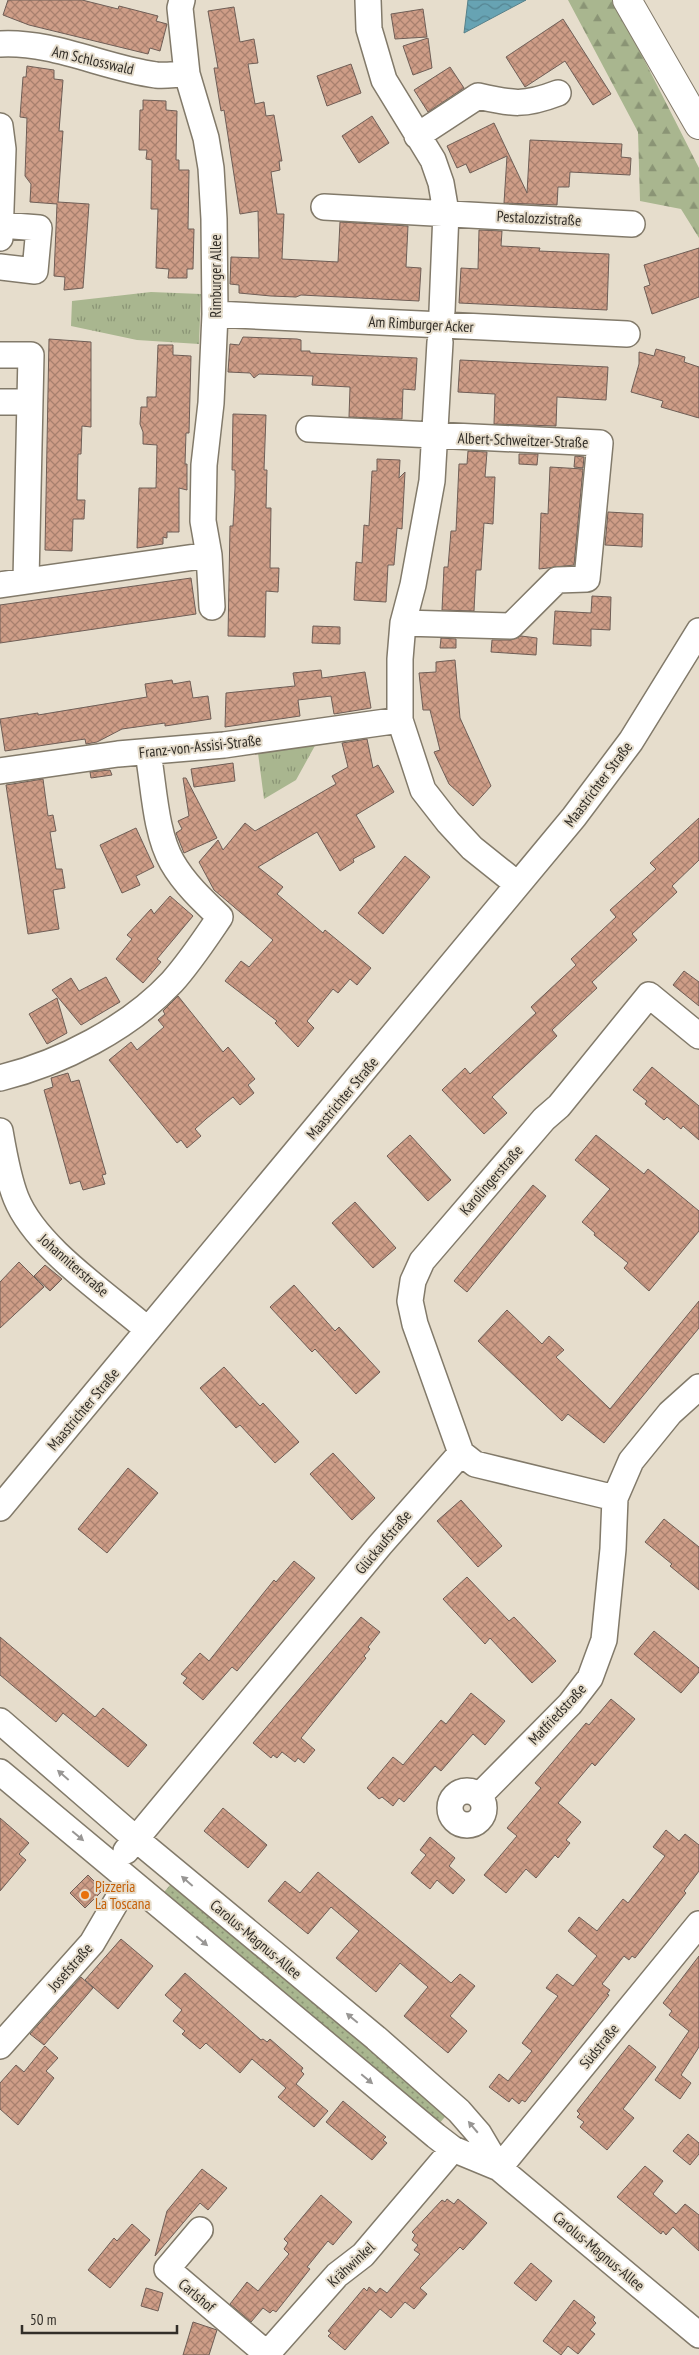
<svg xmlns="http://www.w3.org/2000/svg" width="699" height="2355" font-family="'PT Sans Narrow',sans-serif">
	<defs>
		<pattern id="grass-dots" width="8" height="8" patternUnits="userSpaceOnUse" patternTransform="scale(1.25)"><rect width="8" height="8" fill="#a9b68f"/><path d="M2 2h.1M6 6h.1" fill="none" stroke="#8a9475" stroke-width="1.8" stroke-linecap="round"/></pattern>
		<pattern id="forest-firs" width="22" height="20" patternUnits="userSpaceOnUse" patternTransform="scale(1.25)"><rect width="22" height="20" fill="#a9b68f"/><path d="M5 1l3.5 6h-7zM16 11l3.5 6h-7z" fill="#8a9475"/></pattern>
		<pattern id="park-tufts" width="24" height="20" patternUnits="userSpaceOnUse" patternTransform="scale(1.25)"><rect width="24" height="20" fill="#a9b68f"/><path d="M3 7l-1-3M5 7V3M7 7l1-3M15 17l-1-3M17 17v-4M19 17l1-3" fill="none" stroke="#8a9475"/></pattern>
		<pattern id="water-waves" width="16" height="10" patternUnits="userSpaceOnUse" patternTransform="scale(1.25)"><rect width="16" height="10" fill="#67a3b3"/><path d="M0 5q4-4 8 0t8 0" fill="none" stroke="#558592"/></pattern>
		<pattern id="building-cross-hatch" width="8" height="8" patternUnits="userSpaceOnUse" patternTransform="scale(1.25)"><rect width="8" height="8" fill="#ce9d87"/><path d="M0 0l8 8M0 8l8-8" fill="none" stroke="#a8806e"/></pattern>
	</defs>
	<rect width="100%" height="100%" fill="#e6ddcc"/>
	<path fill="url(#grass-dots)" d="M175,1879L450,2111L438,2125L160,1897Z"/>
	<path fill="url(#forest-firs)" d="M568,0H613L619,10L699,168V238L681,209L640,201L638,132Z"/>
	<path fill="url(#park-tufts)" d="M151,292L201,294L199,344L137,340L71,326L72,301Z
		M317,742L296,780L264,799L258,753Z"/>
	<path fill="url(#water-waves)" stroke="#578089" d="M468,0H526L464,33Z"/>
	<path fill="url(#building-cross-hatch)" stroke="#6f5e56" d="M8,0H82L118,9L119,6L158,16L156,21L167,24L160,51L150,48L148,54L29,25L3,15Z
		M234,7L240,42L254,39L258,63L248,64L255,104L264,102L266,116L274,115L282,161H279L280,170L271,172L277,214H284L282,259L338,262L340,222L408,226L406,267L421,268L419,301L301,295L296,297L271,296L239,293V285L230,284L231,257L259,258L258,211L240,214L224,110L221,111L214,68H218L208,11Z
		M423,9L427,37L395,39L391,14Z
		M563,19L611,94L593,105L565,61L525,87L506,57Z
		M428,38L432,68L413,75L403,46Z
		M351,64L361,93L327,106L317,76Z
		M27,66L54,70V79L63,80L59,131H63L58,202L89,204L83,288L64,290L65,277L54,276L57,204L30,202L31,184L25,176L27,118L20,117L23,77H26Z
		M450,67L464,88L428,112L414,90Z
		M143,100L166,101V110L177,111L176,160H179V170H189L188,229H194L193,269H187V278H168L169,269L156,268L158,209H151L152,160L146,159L147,150H139L140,110H143Z
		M372,116L389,143L359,163L342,136Z
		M494,123L527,193L530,140L622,144L621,157L631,158L630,175L570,172L569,187H558L557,205L504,203L507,156L470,173L466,164L457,168L447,146Z
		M479,230L502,231L501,246L540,248L539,251L609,254L607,310L459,303L461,268L478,269Z
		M699,248V297L652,314L644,287L650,285L644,265Z
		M243,337L297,339L301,340V351H310V353L417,358L415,390L403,389L402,419L349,417L350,387L312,385L313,376L259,374L254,378L250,373L228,372L230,344L239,345Z
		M49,339L91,342V427L82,426L81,454H78L77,500H85L84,519H73L72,551L45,550Z
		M158,345H173V355L191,356L189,433H186L185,464H187V490L179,488V532H167V538L163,537V544L137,548L139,488H156L157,445L143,444V432L140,424L141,407H147V397H156Z
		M656,349L685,357L684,362L699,367V418L661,407L663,401L631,392L639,364V352L654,356Z
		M460,360L608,367L606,400L557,397L556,426L494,424L495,394L458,392Z
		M233,414L266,415L264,470H267L266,508H271L270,568H279L278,592L266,591L265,637L228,636L230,526H233L235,488V470H232Z
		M468,451L487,452L485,477H495L493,524L484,523L481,570H476L474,611L442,610L444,567H448L451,531H456L459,464H467Z
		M519,454H538L537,465L519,464Z
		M575,456L584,457L583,468L574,467Z
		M377,459L400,460L399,478L405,472L402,529L397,528L394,565H388L386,602L354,600L356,562L362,563L364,525L369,526L372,471H377Z
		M550,467L583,469L574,565L539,569L541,513L548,514Z
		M608,512L643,514L642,547L605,545Z
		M191,578L196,614L0,643V605Z
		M592,596L611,597L610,630L591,629V646L553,644L555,611L591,613Z
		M313,626L340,627V644L312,643Z
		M521,636L537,638L536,655L491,652L492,640H511Z
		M441,638L456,639V648H440Z
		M455,660L460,718L491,786L473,806L449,784L434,752L440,750L430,710H423L419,673L436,672V662Z
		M321,670L322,678L365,672L371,708L334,714L331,696L298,700L300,716L225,727L226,693L295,686L293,673Z
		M172,680L173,684L190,681L193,698L208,696L211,719L165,726V723L122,729L97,742L86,744L85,739L5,751L0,719L38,713V715L147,697L145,684Z
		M367,739L373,768L378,765L394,792L356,815L375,847L353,859L354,862L340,871L317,832L258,867L283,887L277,894L323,933L325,930L371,968L357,985L350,979L338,993L333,989L307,1021L314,1028L298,1047L275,1023L277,1021L225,981L241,961L249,967L273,940L214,890L199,862L218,840L223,850L245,823L255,831L336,784L332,776L348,767L342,743Z
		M233,763L235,781L194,787L191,769Z
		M110,770L112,775L91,778L90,772Z
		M183,778H186L217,838L184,853L176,833L182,829L178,821L189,816Z
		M43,779L48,816L53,815L56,831L50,832L56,869H62L65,888L53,890L59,929L28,934L6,785Z
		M699,818V860L672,886L677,892L632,934L637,940L592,982L597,988L552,1030L557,1036L492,1097L507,1113L484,1134L442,1090L465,1068L470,1074L536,1013L531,1007L576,965L571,959L616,917L610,910L656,869L650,863Z
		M136,828L154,867L136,876L140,885L122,893L100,845Z
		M405,856L430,877L383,934L358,913Z
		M170,896L193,916L157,959L161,962L143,983L116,959L132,939L127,935L151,909L154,914Z
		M684,971L699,982V1006L673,985Z
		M106,977L120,1002L81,1025L52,990L71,978L79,991Z
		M178,996L223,1052L228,1047L255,1079L248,1085L254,1093L240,1105L233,1097L206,1119L195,1129L201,1136L187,1148L181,1140L177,1143L109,1060L131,1042L137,1050L164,1027L158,1020L165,1014L163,1011Z
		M57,998L67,1033L47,1044L29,1014Z
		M652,1067L699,1106V1140L683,1126L681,1129L667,1117L664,1120L645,1104L647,1101L633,1090Z
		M68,1073L71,1082L79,1080L106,1174L102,1175L105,1184L83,1190L80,1181L70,1184L44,1090L53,1087L51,1078Z
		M410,1135L451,1180L428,1201L387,1156Z
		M596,1135L644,1174L648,1169L699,1211V1231L649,1291L624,1268L628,1263L594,1235L595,1233L582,1222L610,1189L575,1160Z
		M533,1185L546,1196L467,1292L454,1281Z
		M355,1202L396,1248L373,1268L332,1223Z
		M19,1262L44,1287L0,1328V1282Z
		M45,1265L62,1279L50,1291L34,1276Z
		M294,1285L335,1331L339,1327L380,1372L356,1394L315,1349L312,1352L270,1307Z
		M699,1301V1328L604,1443L568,1414L562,1421L478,1341L507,1310L542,1344L549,1336L564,1350L556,1357L610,1409Z
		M224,1367L260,1406L263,1403L299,1442L275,1463L240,1425L236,1428L200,1388Z
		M333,1453L375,1498L352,1520L310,1474Z
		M128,1468L158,1493L107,1553L78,1529Z
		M461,1500L502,1546L478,1567L437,1521Z
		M664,1519L699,1547V1590L670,1566L672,1564L645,1542Z
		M294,1561L315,1578L237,1671L232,1667L203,1700L183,1683L187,1678L181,1674L200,1653L209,1661L274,1580L276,1582Z
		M467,1577L509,1621L514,1617L556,1661L532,1683L490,1638L485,1644L443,1599Z
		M361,1617L380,1632L368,1647L370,1649L364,1656L366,1658L301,1738L315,1750L304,1763L298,1758L295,1762L282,1752L277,1758L273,1755L271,1758L253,1743Z
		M654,1631L699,1668V1672L681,1693L634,1654Z
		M0,1637L95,1717L103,1708L147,1745L128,1767L63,1713L56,1722L0,1675Z
		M471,1693L505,1721L485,1745L473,1734L441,1771L435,1766L404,1802L399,1798L393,1806L382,1797L379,1799L367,1788L393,1757L403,1765L441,1720L446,1724Z
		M611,1699L635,1719L595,1766L592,1763L558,1803L581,1822L566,1840L570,1843L558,1858L555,1855L536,1878L526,1869L506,1893L484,1875L517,1836L507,1828L541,1788L535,1783L586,1723L589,1725Z
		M223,1808L267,1845L248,1868L204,1831Z
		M0,1818L29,1843L19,1854L26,1860L0,1891Z
		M666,1830L679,1841L685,1834L699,1845V1871L684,1891L686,1893L635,1958L632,1956L629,1960L624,1956L602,1984L610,1990L607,1994L609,1995L525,2102L522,2100L519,2104L512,2098L509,2102L489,2087L499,2074L508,2081L532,2051L522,2043L558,1996L546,1988L557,1974L573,1986L597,1956L568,1931L579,1917L597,1931L623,1899L628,1903L665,1856L653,1847Z
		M430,1837L455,1858L449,1866L465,1880L453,1894L437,1880L430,1889L411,1873L426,1855L420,1850Z
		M318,1872L451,1983L460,1974L475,1986L450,2016L467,2031L448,2053L404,2016L428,1987L400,1963L376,1992L336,1958L359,1931L331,1907L308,1934L268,1901L285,1881L300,1893Z
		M88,1875L103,1890L85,1908L70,1893Z
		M121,1939L153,1966L118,2009L85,1980Z
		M699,1956V2047L681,2075L691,2083L680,2099L655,2080L689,2031L669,2015L672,2011L663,2003Z
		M185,1973L261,2040L263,2039L267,2042L270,2039L303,2068L301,2071L304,2074L296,2084L328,2111L314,2127L278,2097L286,2088L252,2059L240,2073L206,2043L200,2049L182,2034L185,2031L173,2021L182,2010L165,1995Z
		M81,1977L93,1988L44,2045L30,2034Z
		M629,2045L656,2067L623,2109L634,2118L607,2150L580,2127L584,2122L577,2117L580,2114L577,2111Z
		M45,2046L58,2058L46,2071L54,2078L18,2125L0,2109V2083L16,2065L24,2072Z
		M343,2101L386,2137L383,2140L387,2143L372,2160L326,2122Z
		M688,2134L699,2143V2154L690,2165L673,2151Z
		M645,2166L663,2181L653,2194L676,2214L685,2204L699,2215V2251L673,2227L666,2235L663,2231L661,2234L617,2197Z
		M202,2169L227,2188L208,2210L200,2203L155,2256L167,2211Z
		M321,2195L352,2222L333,2245L328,2241L307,2267L310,2269L276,2312L273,2310L270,2313L263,2308L251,2322L230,2304L247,2282L258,2291L289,2254L284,2249L288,2243L284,2239Z
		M447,2199L454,2204L458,2199L487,2223L463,2250L460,2247L420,2288L427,2294L414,2309L405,2302L391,2318L380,2309L345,2350L328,2336L331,2333L328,2331L364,2288L367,2291L369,2287L376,2293L380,2288L387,2293L420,2254L414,2250L418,2245L412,2240L415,2235L412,2232L442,2200L445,2202Z
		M132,2224L150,2240L110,2288L88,2270L114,2238L117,2241Z
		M531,2263L552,2281L536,2301L514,2283Z
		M146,2288L163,2293L158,2311L141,2306Z
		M574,2300L595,2317L593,2320L596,2323L590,2330L595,2334L578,2354L568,2346L561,2355L543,2341Z
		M193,2322L217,2330L209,2355H183Z"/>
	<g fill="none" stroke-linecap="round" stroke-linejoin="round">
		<defs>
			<path id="minor" d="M182,0L180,8L187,74L206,138L211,168L214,219L215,314L211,403L204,465L203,521L209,555L212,607
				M368,0L369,29L384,80L433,160L441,183L446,212L442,311
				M0,44C53,41 104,68 156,75C166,76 177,74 187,74
				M0,126L3,149L0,238
				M417,136L478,96C513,104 524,106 558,93
				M324,207L632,224
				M0,267L35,271L39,228L1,225
				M215,314L627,334
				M440,342L432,481L413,585L403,623L400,659V720L423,790L448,822L472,848L517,884
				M0,355H31L26,580
				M0,402H29
				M309,429L600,443L587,579L557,580L511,626L403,623
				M0,585L209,555
				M0,771L118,754L224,745L400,720
				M0,1078C61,1063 129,1028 172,982C190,962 205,939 220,917C202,900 184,883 172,862C155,832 154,786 148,753
				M0,1131C4,1154 8,1178 16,1198C36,1248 107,1294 148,1330
				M461,1453L415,1324L410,1301L413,1281L422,1261L544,1119L559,1106L649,995L699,1036
				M461,1453L475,1464L615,1498L631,1461L670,1413L699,1387
				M0,1508L574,817L631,741L699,631
				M0,1721L136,1839L376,2038L459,2111L479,2134L499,2168L699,2335
				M0,1772L436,2136L453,2149L499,2168
				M450 1808a17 17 0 1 1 34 0a17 17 0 1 1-34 0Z
				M479,1796L570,1704L590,1678L604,1640L613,1549L615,1498
				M126,1851L380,1545L461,1453
				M0,2046L92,1943L129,1880
				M499,2168L699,1924
				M200,2230L167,2269L267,2354
				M266,2355L337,2275L363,2255L453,2149"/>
			<path id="major" d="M627,0L699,125"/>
		</defs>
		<use href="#minor" stroke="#827a6a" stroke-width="28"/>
		<use href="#major" stroke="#827a6a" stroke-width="30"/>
		<use href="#minor" stroke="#fff" stroke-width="25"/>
		<use href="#major" stroke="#fff" stroke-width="28"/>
	</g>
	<defs><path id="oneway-solid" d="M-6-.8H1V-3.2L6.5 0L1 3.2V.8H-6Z" transform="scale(1.25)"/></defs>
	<g fill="#989694">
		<use href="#oneway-solid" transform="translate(63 1775) rotate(-139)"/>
		<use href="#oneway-solid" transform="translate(78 1836) rotate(40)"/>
		<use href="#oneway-solid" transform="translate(187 1881) rotate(-139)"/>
		<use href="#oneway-solid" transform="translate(202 1941) rotate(40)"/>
		<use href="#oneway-solid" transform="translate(352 2018) rotate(-140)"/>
		<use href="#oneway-solid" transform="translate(367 2079) rotate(40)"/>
		<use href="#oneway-solid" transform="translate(473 2127) rotate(-130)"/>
	</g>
	<circle fill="#e8710a" stroke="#e6ddcc" stroke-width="2" cx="85" cy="1895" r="5"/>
	<g text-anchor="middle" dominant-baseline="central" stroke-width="4" stroke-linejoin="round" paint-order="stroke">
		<g font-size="15" fill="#322e28" stroke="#e6ddcc">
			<text transform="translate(93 60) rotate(13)">Am Schlosswald</text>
			<text transform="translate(539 218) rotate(3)">Pestalozzistraße</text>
			<text transform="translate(215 276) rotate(-90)">Rimburger Allee</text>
			<text transform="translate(421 324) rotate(3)">Am Rimburger Acker</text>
			<text transform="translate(523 440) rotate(2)">Albert-Schweitzer-Straße</text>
			<text transform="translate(200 746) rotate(-6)">Franz-von-Assisi-Straße</text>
			<text transform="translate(598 784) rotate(-53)">Maastrichter Straße</text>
			<text transform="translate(342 1098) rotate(-50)">Maastrichter Straße</text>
			<text transform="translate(491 1180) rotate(-49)">Karolingerstraße</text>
			<text transform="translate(74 1265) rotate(41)">Johanniterstraße</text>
			<text transform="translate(83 1409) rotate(-50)">Maastrichter Straße</text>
			<text transform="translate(383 1542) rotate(-50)">Glückaufstraße</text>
			<text transform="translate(557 1714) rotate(-47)">Matfriedstraße</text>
			<text transform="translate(256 1939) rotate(40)">Carolus-Magnus-Allee</text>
			<text transform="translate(70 1967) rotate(-49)">Josefstraße</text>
			<text transform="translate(599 2046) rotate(-51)">Südstraße</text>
			<text transform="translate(599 2251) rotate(40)">Carolus-Magnus-Allee</text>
			<text transform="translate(351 2264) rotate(-43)">Krähwinkel</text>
			<text transform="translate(197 2295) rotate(40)">Carlshof</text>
		</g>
		<g font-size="15" fill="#c56008" stroke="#e6ddcc" text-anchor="start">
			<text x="95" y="1886">Pizzeria<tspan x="95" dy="17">La Toscana</tspan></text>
		</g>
	</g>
	<path d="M22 2325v8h155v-8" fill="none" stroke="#322e28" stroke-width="2.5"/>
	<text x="30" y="2325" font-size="15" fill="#322e28" stroke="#e6ddcc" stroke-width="4" paint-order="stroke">50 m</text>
</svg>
